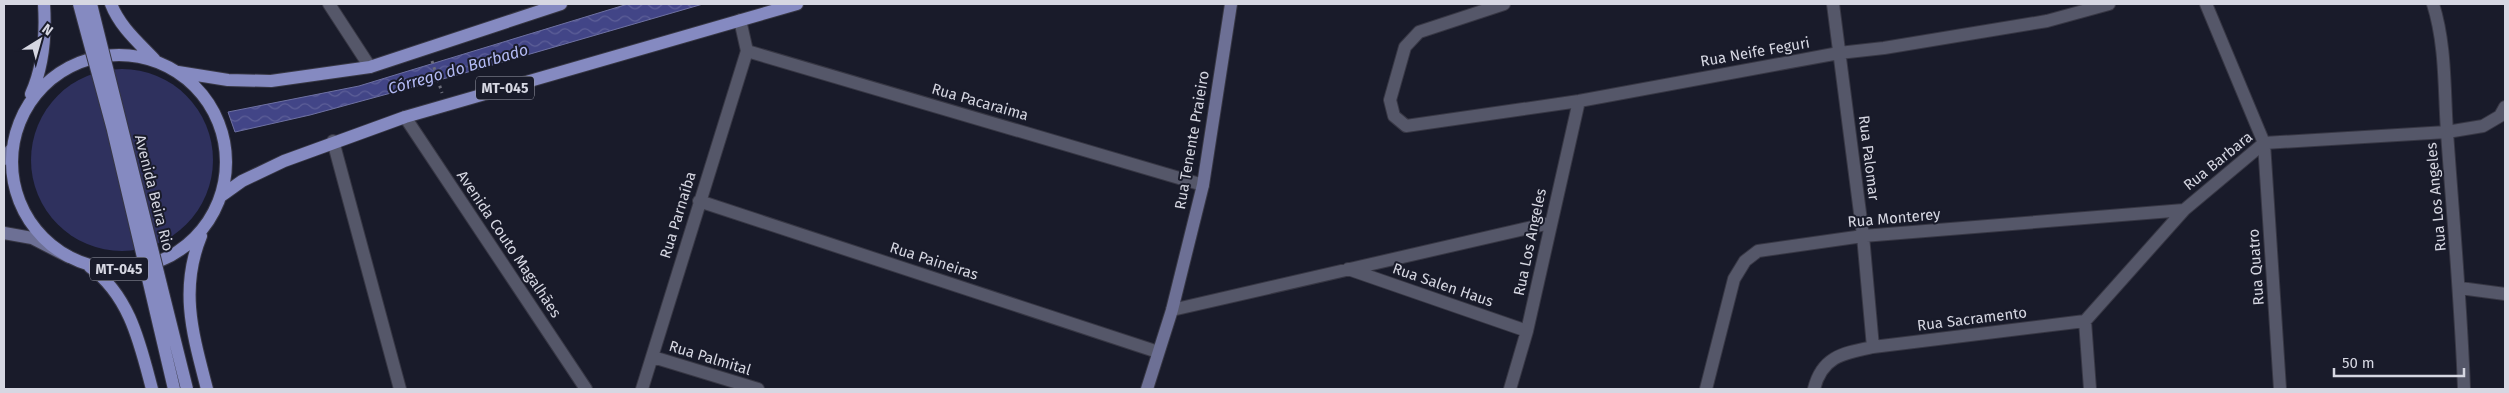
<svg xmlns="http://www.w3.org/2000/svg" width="2509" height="393" font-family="'Fira Sans',sans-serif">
	<defs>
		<pattern id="water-waves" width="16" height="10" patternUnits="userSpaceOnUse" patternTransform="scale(1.25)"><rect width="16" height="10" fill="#424587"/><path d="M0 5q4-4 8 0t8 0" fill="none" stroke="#5d5f98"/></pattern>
	</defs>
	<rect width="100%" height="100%" fill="#191b2a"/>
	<path fill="#2f315e" d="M31 160a91 91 0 1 1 182 0a91 91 0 1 1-182 0Z"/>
	<path fill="url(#water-waves)" stroke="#6e71a2" d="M628,4H703L461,74L310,115L235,132L228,112L359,86Z"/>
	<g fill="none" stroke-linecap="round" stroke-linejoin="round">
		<defs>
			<path id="minor" d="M329,4L370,67
				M1504,4L1419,32L1405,47L1390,100L1394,116L1406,126L1579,101L1839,53L1884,48L2047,21L2109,4
				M1833,4L1863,236L1873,347
				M2206,4L2264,143L2280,389
				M2433,4C2446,45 2444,89 2447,132C2453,218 2461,303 2464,389
				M747,51L1203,185
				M405,117L586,389
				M333,141L400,389
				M699,201L1158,352
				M1348,269L1527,331
				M2460,288L2505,294
				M1172,310L1550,223
				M2085,321L2184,210L2264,143L2447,132L2483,126L2500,116L2505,107
				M653,357L758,389
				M642,389L747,51L740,20
				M1510,389L1527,331L1579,101
				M1706,389L1734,279L1745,261L1758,251L1863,236L2184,210
				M1814,389C1822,356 1844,353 1873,347L2085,321L2090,389"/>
			<path id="secondary" d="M4,159L11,150
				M4,233L32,238L69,257
				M1147,389L1172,310L1203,185L1231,4"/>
			<path id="primary" d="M111,4C120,27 138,42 155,60
				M12 162a107 107 0 1 1 214 0a107 107 0 1 1-214 0Z
				M178,72L228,80L271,81L370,67L561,4
				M31,94C44,65 46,35 44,4
				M221,196L242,181L284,161L405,117L797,4
				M201,236C179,290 193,335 207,389
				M90,267C130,296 140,344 152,389"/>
		</defs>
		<use href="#minor" stroke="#373744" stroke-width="14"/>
		<use href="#secondary" stroke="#373744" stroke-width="14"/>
		<use href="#primary" stroke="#373744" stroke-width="14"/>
		<path stroke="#6c6d7a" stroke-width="3" stroke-dasharray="2.5 4" stroke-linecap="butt" d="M432,61L442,93"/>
		<use href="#minor" stroke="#555769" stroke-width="12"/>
		<use href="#secondary" stroke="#6d7095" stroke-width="12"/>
		<use href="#primary" stroke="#858ac1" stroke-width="12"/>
		<defs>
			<path id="primary-bridge" d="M79,4L113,130L174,389
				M91,4L187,389"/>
		</defs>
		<use href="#primary-bridge" stroke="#373744" stroke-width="14" stroke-linecap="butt"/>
		<use href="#primary-bridge" stroke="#858ac1" stroke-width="12"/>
	</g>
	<g text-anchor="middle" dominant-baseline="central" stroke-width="4" stroke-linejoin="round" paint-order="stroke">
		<g fill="#191b2a" stroke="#9d9fab" stroke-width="1">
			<rect x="476" y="76.5" width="58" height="23" rx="4"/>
			<rect x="90" y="257.5" width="58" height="23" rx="4"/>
		</g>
		<g font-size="14" font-weight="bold" fill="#d6d7e2">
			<text x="505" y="88">MT-045</text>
			<text x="119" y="269">MT-045</text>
		</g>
		<g font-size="15" fill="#d6d7e2" stroke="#191b2a">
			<text transform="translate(1755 52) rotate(-10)">Rua Neife Feguri</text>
			<text transform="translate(980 102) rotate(16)">Rua Pacaraima</text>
			<text transform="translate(1192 140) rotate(-80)">Rua Tenente Praieiro</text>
			<text transform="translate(1869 158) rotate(83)">Rua Palomar</text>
			<text transform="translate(2218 161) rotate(-39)">Rua Barbara</text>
			<text transform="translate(154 193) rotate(76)">Avenida Beira Rio</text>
			<text transform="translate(2436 197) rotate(-95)">Rua Los Angeles</text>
			<text transform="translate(678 215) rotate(-73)">Rua Parnaíba</text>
			<text transform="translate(1894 218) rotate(-5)">Rua Monterey</text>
			<text transform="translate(1530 242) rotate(-78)">Rua Los Angeles</text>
			<text transform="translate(509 244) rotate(56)">Avenida Couto Magalhães</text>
			<text transform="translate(934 261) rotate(18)">Rua Paineiras</text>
			<text transform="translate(2256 267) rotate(-94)">Rua Quatro</text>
			<text transform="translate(1443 285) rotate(19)">Rua Salen Haus</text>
			<text transform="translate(1972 319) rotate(-7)">Rua Sacramento</text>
			<text transform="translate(710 358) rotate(17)">Rua Palmital</text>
		</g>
		<g font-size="16" font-style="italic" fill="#b3baf4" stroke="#191b2a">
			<text transform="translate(458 69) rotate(-16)">Córrego do Barbado</text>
		</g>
	</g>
	<rect width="2509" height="393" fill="none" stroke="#d6d7e2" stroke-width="10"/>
	<g transform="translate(40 40) rotate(37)" stroke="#191b2a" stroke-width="4" paint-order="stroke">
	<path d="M0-4L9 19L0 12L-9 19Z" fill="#d6d7e2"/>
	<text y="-8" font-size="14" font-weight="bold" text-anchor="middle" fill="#d6d7e2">N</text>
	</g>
	<path d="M2334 368v8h130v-8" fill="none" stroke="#d6d7e2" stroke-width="2.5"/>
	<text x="2342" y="368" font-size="15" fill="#d6d7e2" stroke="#191b2a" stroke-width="4" paint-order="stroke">50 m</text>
</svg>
